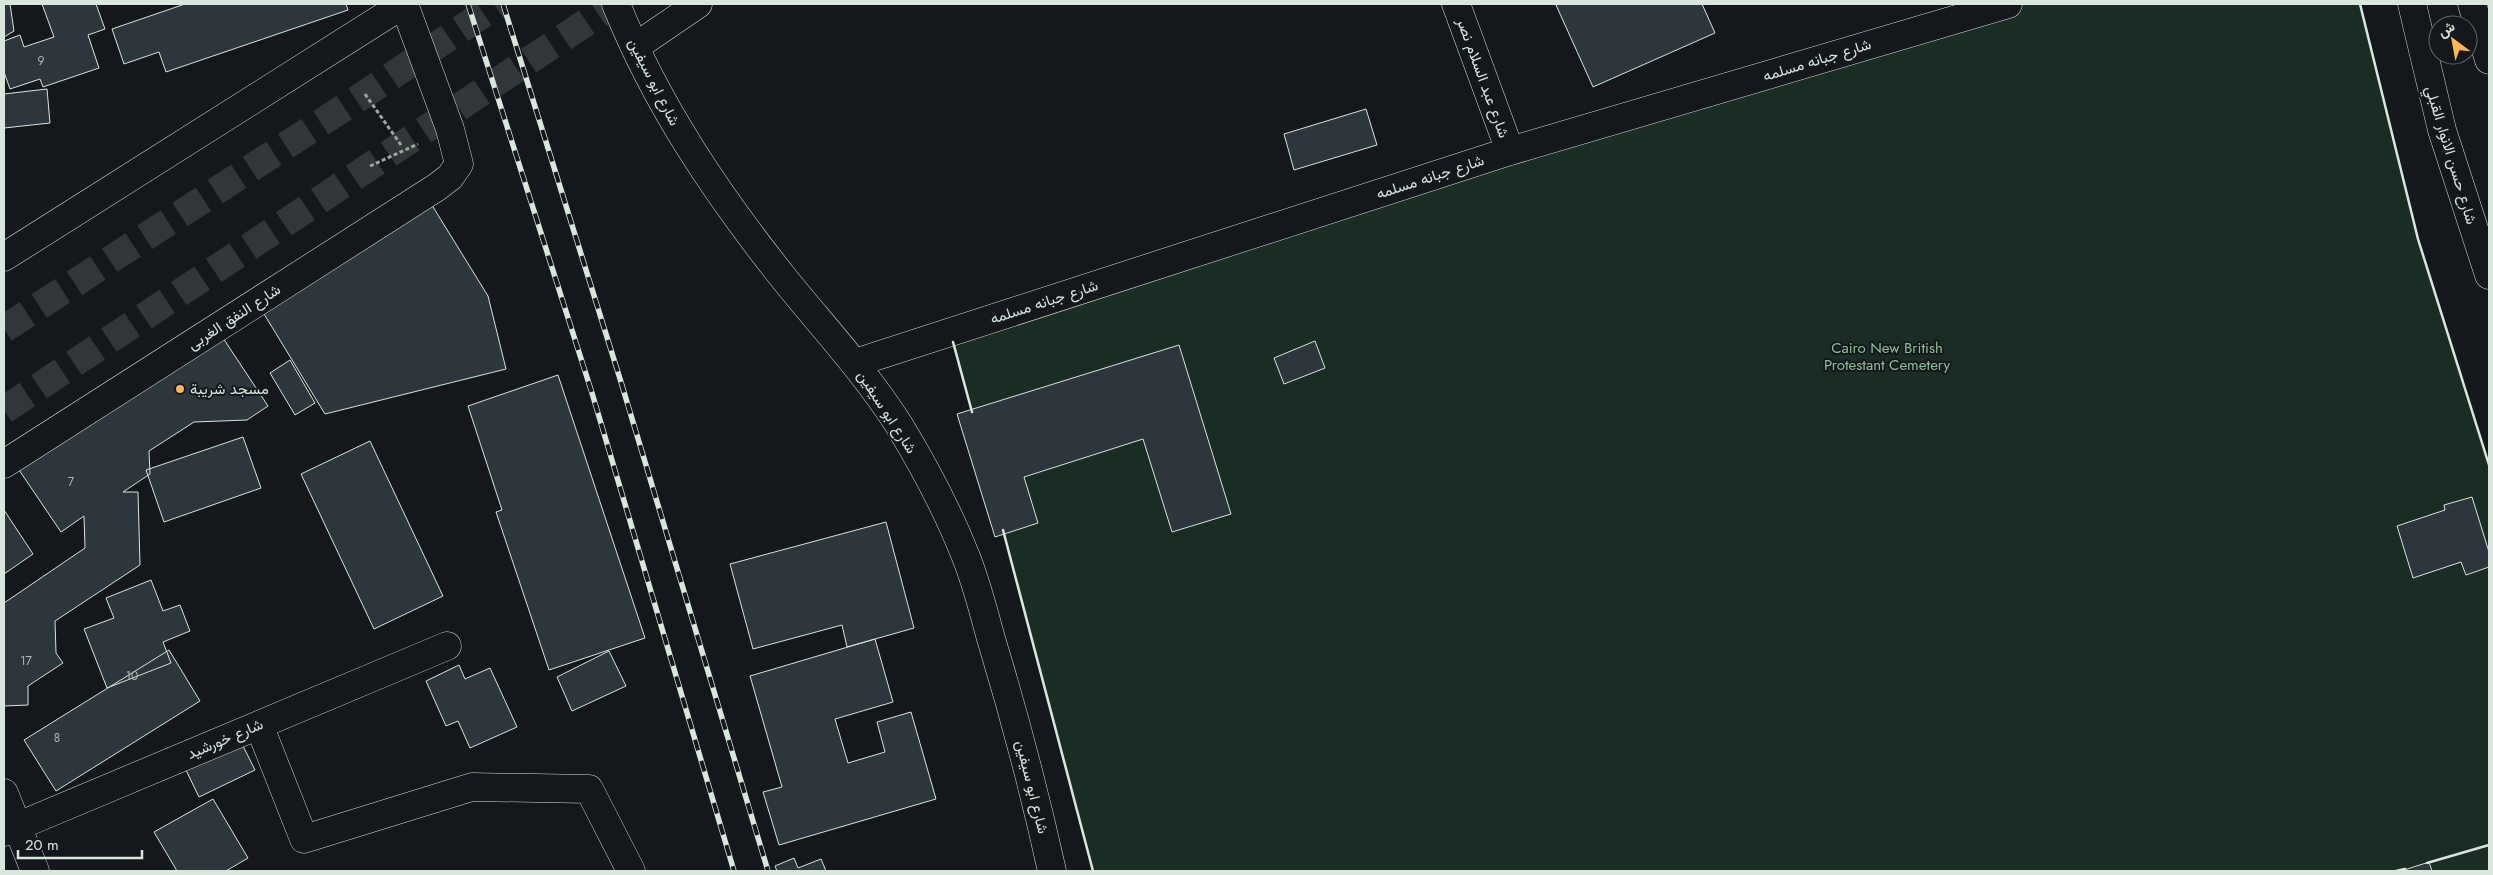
<svg xmlns="http://www.w3.org/2000/svg" width="2493" height="875" font-family="Jost,Vazirmatn,sans-serif">
	<rect width="100%" height="100%" fill="#14181c"/>
	<path fill="#1a2d24" stroke="#939e99" d="M2008,4H2360L2418,239L2489,465V871H1093L951,332Z"/>
	<path fill="#2c363c" stroke="#d8e6dc" d="M4,4H10L14,31L4,37Z
		M42,4H96L105,29L88,35L99,68L43,87L40,79L10,89L4,72V41L20,35L24,47L54,37Z
		M185,4H346L348,10L166,72L159,52L124,64L112,29Z
		M1559,4H1702L1715,33L1593,87L1556,5Z
		M47,89L50,123L4,128V94Z
		M1366,109L1377,145L1294,170L1284,134Z
		M430,202L488,296L506,369L325,414L261,309Z
		M219,332L268,406L247,420L194,422L149,451L150,474L123,492H138L140,565L55,621L56,653L63,663L28,686V705L4,706V603L85,548L84,516L61,532L17,467Z
		M1315,341L1325,368L1284,384L1274,358Z
		M1179,345L1231,514L1172,532L1143,439L1024,477L1038,523L995,537L957,414Z
		M290,360L315,403L295,415L270,373Z
		M558,375L645,638L549,670L496,512L502,510L468,406Z
		M243,437L261,488L164,522L146,470Z
		M370,441L443,596L374,629L301,474Z
		M2472,497L2489,552V567L2466,575L2461,562L2413,578L2397,526L2445,510L2444,505Z
		M4,510L33,554L4,574Z
		M886,522L914,628L847,647L842,625L753,649L730,564Z
		M151,580L163,611L180,605L190,631L163,642L171,663L107,688L84,629L114,618L106,598Z
		M875,639L893,702L835,719L848,763L885,752L877,722L911,712L936,799L779,845L763,792L782,787L750,676Z
		M169,650L200,701L56,791L24,740Z
		M609,651L626,686L572,711L557,677Z
		M459,665L465,679L490,668L517,727L470,748L458,721L446,726L426,681Z
		M240,740L255,770L199,797L185,768Z
		M213,799L248,858L226,871H177L154,832Z
		M794,858L798,868L821,859L826,871H777L775,866Z
		M2429,862L2432,871H2401Z"/>
	<g fill="none" stroke-linecap="round" stroke-linejoin="round">
		<path stroke="#313739" stroke-width="28" stroke-dasharray="28 14" stroke-linecap="butt" d="M4,329L365,94L498,4
			M4,410L614,4"/>
		<defs>
			<path id="street" d="M1456,4L1510,151
				M635,47L698,4
				M4,257L404,4
				M855,363L1510,151L2008,4
				M4,464L437,187L450,177L459,164L450,129L404,4
				M259,725L304,839L472,787L589,789L631,871
				M4,793L35,871
				M4,832L447,646"/>
			<path id="secondary" d="M616,4C657,106 718,196 786,281C824,328 866,373 899,425C924,466 948,511 966,557C977,584 984,614 992,642C1015,718 1035,794 1052,871
				M2412,4L2442,130L2489,275
				M2472,4L2489,60"/>
		</defs>
		<use href="#street" stroke="#d8e6dc" stroke-width="29"/>
		<use href="#secondary" stroke="#d8e6dc" stroke-width="29"/>
		<path stroke="#9da8a2" stroke-width="3" stroke-dasharray="4 2.5" stroke-linecap="butt" d="M365,94L401,145
			M370,166L418,144"/>
		<use href="#street" stroke="#14181c" stroke-width="28"/>
		<use href="#secondary" stroke="#14181c" stroke-width="28"/>
		<defs>
			<path id="rail" d="M468,4L592,393L734,871
				M503,4L621,382L768,871"/>
		</defs>
		<use href="#rail" stroke="#d8e6dc" stroke-width="5.5"/>
		<use href="#rail" stroke="#14181c" stroke-width="4" stroke-dasharray="11" stroke-linecap="butt"/>
		<path stroke="#d8e6dc" stroke-width="2.5" d="M2360,4L2418,239L2489,465
			M953,342L972,412
			M1003,530L1093,871
			M2427,863L2489,845
			M2396,871L2405,869"/>
	</g>
	<circle fill="#ffb74d" stroke="#14181c" stroke-width="2" cx="180" cy="389" r="5"/>
	<g text-anchor="middle" dominant-baseline="central" stroke-width="4" stroke-linejoin="round" paint-order="stroke">
		<g font-size="12" fill="#adbab4">
			<text x="41" y="61">9</text>
			<text x="71" y="482">7</text>
			<text x="26" y="661">17</text>
			<text x="132" y="676">10</text>
			<text x="57" y="738">8</text>
		</g>
		<g font-size="15" fill="#d8e6dc" stroke="#14181c">
			<text transform="translate(1817 60) rotate(-17)">شارع جبانه مسلمه</text>
			<text transform="translate(1483 78) rotate(70)">شارع عبد السلام نصر</text>
			<text transform="translate(654 82) rotate(63)">شارع ابو سيفين</text>
			<text transform="translate(2451 155) rotate(73)">شارع حسن الانوار القبلي</text>
			<text transform="translate(1430 177) rotate(-18)">شارع جبانه مسلمه</text>
			<text transform="translate(1044 302) rotate(-18)">شارع جبانه مسلمه</text>
			<text transform="translate(234 317) rotate(-33)">شارع النفق الغربى</text>
			<text transform="translate(887 412) rotate(57)">شارع ابو سيفين</text>
			<text transform="translate(225 739) rotate(-23)">شارع خورشيد</text>
			<text transform="translate(1032 787) rotate(76)">شارع ابو سيفين</text>
		</g>
		<g font-size="15" fill="#8ac095" stroke="#14181c">
			<text x="1887" y="348">Cairo New British<tspan x="1887" dy="17">Protestant Cemetery</tspan></text>
		</g>
		<g font-size="15" fill="#d8e6dc" stroke="#14181c" text-anchor="start">
			<text x="190" y="389">مسجد شريبة</text>
		</g>
	</g>
	<rect width="2493" height="875" fill="none" stroke="#d8e6dc" stroke-width="10"/>
	<g transform="translate(2453 40) rotate(328)"><circle r="24" fill="#14181c" stroke="#626a69"/>
	<path d="M0-4L9 19L0 12L-9 19Z" fill="#ffb74d"/>
	<text y="-8" font-size="14" font-weight="bold" text-anchor="middle" fill="#d8e6dc">ش</text>
	</g>
	<path d="M18 850v8h124v-8" fill="none" stroke="#d8e6dc" stroke-width="2.5"/>
	<text x="25" y="850" font-size="15" fill="#d8e6dc" stroke="#14181c" stroke-width="4" paint-order="stroke">20 m</text>
</svg>
